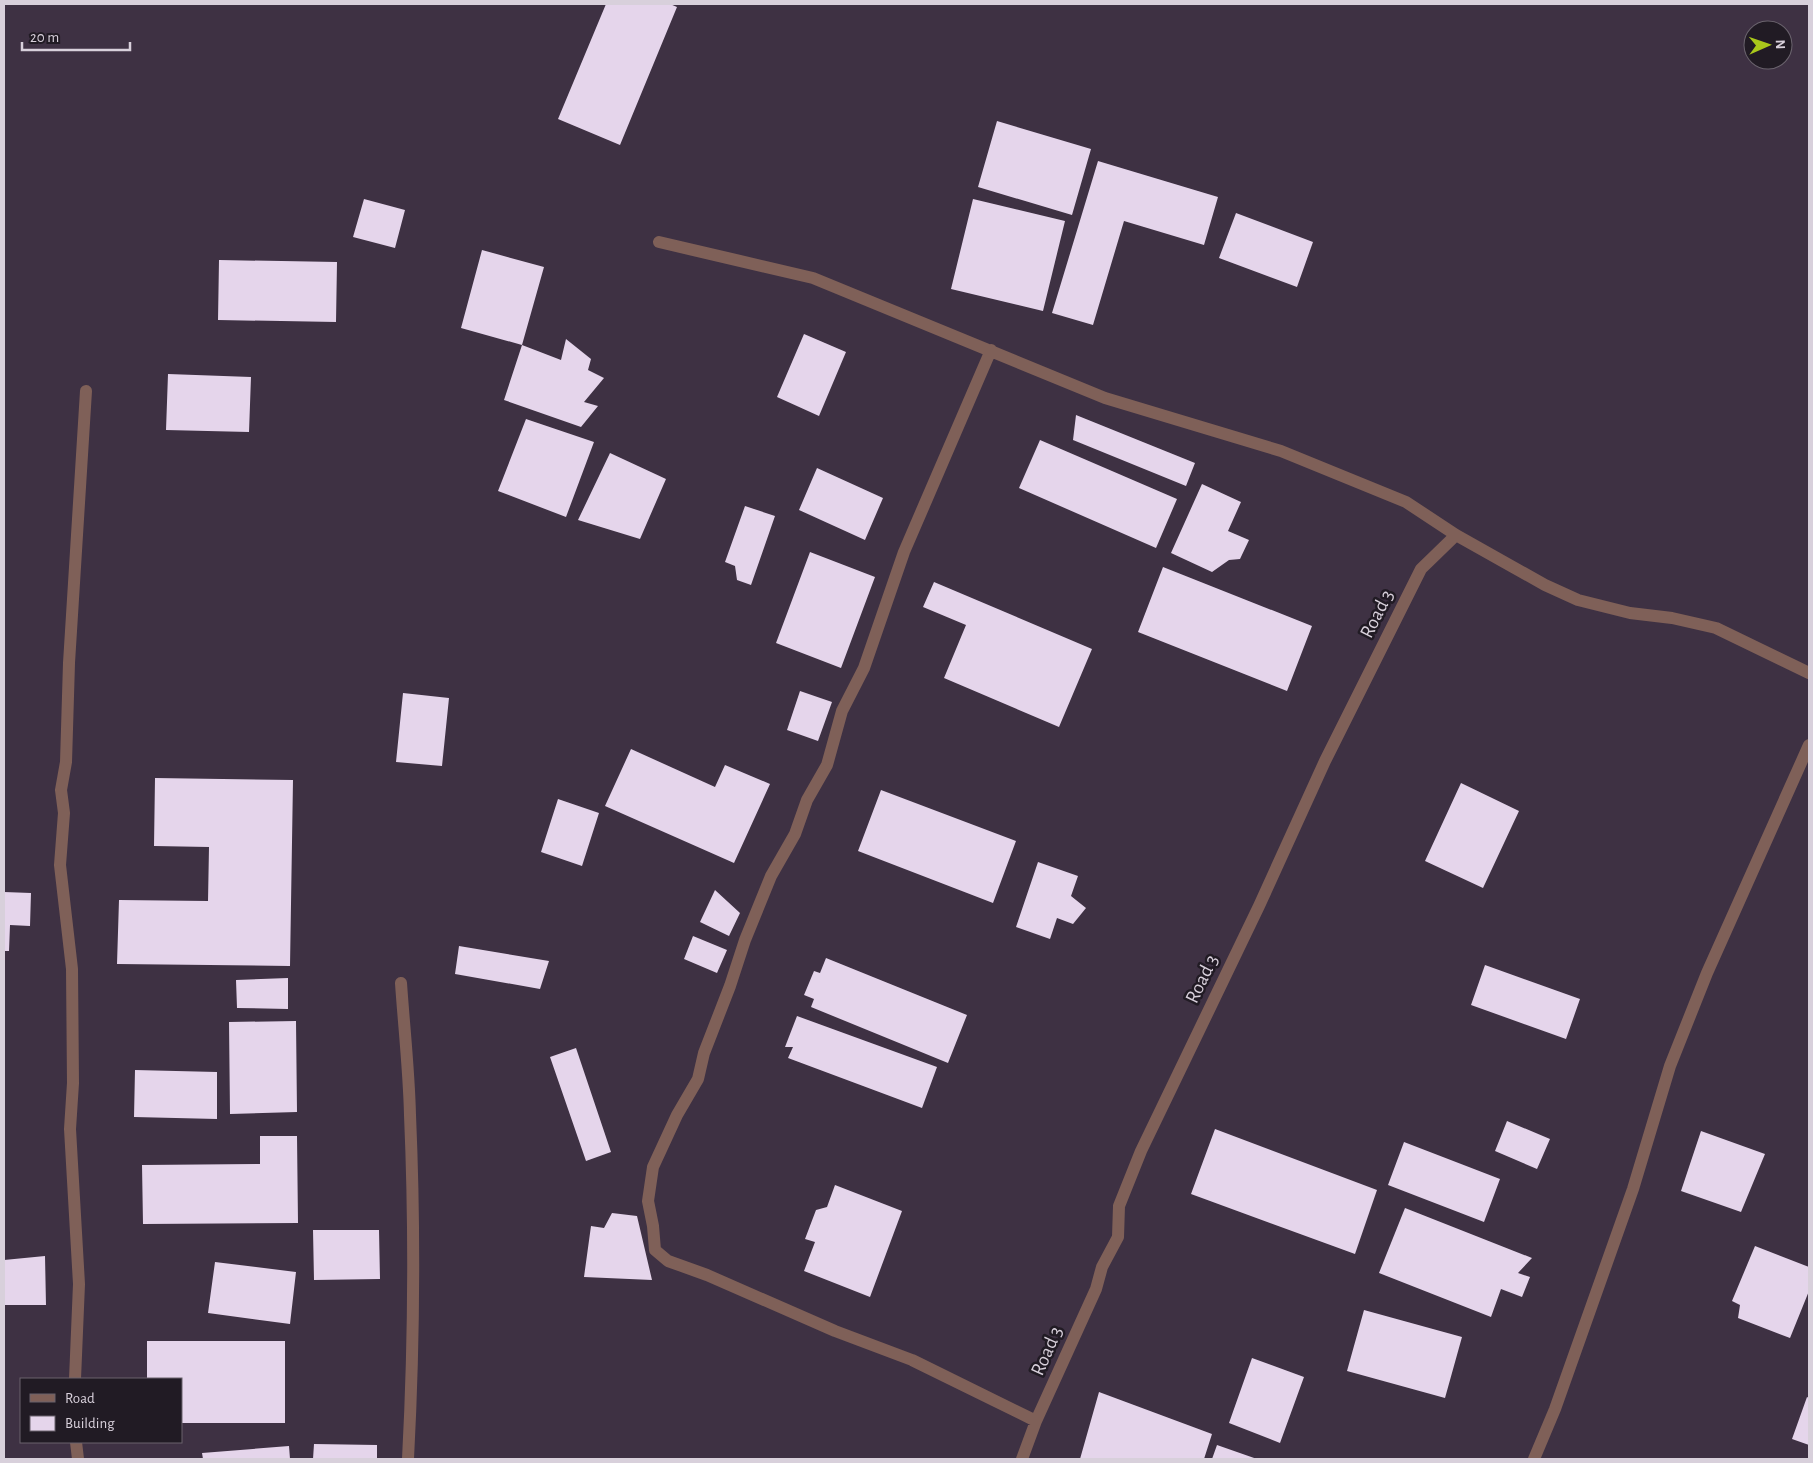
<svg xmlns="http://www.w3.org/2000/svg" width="1813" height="1463" font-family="'Alegreya Sans',sans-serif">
	<rect width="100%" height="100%" fill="#3e3143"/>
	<path fill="#e5d5eb" d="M606,4H670L677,7L620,145L558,119Z
		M997,121L1091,149L1072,215L978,187Z
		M1098,161L1218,197L1204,245L1124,221L1093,325L1052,313Z
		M364,199L405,210L395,248L353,237Z
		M973,199L1065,221L1043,311L951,289Z
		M1236,213L1313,242L1297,287L1219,258Z
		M482,250L544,267L522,345L461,328Z
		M219,260L337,262L336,322L218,320Z
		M804,334L846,352L819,416L777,397Z
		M566,339L591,359L588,370L604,378L584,402L598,406L581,427L504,400L522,345L561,360Z
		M168,374L251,377L249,432L166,430Z
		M1076,415L1195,463L1186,486L1073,440Z
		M526,419L594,442L566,517L498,491Z
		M1040,440L1177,499L1156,548L1019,488Z
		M610,453L666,479L640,539L578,520Z
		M817,468L883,498L865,540L799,510Z
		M1202,484L1241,502L1228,531L1249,540L1240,559L1229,560L1212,572L1171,553Z
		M745,506L775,516L751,585L737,580L735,566L725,562Z
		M810,552L875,577L841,668L776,643Z
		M1163,567L1312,626L1287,691L1138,632Z
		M934,582L1092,649L1059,727L944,678L966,625L923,607Z
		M800,691L832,702L818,741L787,730Z
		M403,693L449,698L442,766L396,762Z
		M631,749L715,787L725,765L770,784L734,863L605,806Z
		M155,778L293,780L290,966L117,964L119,900L208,901L209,847L154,846Z
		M1461,783L1519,811L1483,888L1425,861Z
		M881,790L1016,841L993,903L858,851Z
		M558,799L599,813L582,866L541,852Z
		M1038,862L1078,876L1071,896L1086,908L1073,924L1057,918L1050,939L1016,927Z
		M715,890L740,913L729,936L700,922Z
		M4,892L31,893L30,926L10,925L9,951H4Z
		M693,936L727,950L717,973L684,959Z
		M459,946L549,961L540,989L455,974Z
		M826,958L967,1015L948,1063L811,1007L814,999L804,995L814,971L820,973Z
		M1485,965L1580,999L1566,1039L1471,1005Z
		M288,978V1009L237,1008L236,980Z
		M797,1016L937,1067L922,1108L788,1058L793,1047H785Z
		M296,1021L297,1112L230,1114L229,1022Z
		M576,1048L611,1152L586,1161L550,1057Z
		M135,1070L217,1072V1119L134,1117Z
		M1507,1121L1550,1139L1537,1169L1495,1151Z
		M1215,1129L1377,1190L1355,1254L1191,1194Z
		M1701,1131L1765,1154L1741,1212L1681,1191Z
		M260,1136H297L298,1223L143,1224L142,1165L260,1164Z
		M1404,1142L1500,1179L1484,1222L1388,1185Z
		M835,1185L902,1211L870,1297L804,1271L815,1242L805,1239L816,1210L827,1207Z
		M1405,1208L1532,1258L1518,1273L1530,1277L1522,1297L1501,1289L1491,1317L1379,1273Z
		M612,1213L637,1216L652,1280L584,1277L591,1226L604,1228Z
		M313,1230H379L380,1279L314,1280Z
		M1755,1246L1809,1267V1291L1790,1338L1738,1318L1740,1305L1732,1301Z
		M45,1256L46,1305H4V1260Z
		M215,1262L296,1272L290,1324L208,1313Z
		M1364,1310L1462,1337L1445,1398L1347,1371Z
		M147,1341H285V1423H181V1379H147Z
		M1252,1358L1304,1377L1280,1443L1229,1423Z
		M1099,1392L1212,1434L1204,1459H1080Z
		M1807,1397L1809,1398V1445L1792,1439Z
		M314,1444L377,1445V1459H313Z
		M1217,1445L1257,1459H1212Z
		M289,1446L290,1459H203L202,1453Z"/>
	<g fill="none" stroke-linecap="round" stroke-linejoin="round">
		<path stroke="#7f6058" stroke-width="12" d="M659,242L813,278L1105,398L1281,451L1406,502L1456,535L1545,585L1578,600L1630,613L1672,618L1716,628L1809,673
			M991,350L904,552L864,668L842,711L827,765L807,800L795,834L771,876L745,940L730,986L704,1053L698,1079L677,1115L653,1167L648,1201L653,1226L655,1250L668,1261L707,1275L835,1331L912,1360L1036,1421
			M401,983C404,1027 409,1071 410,1115C415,1230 414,1345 408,1459
			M75,1379L79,1284L70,1129L73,1083L72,969L60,865L64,813L61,790L66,762L69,663L86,391
			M76,1442L78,1459
			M1022,1459L1036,1421L1096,1289L1102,1267L1118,1237L1119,1206L1141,1151L1259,906L1325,761L1421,569L1456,535
			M1534,1459L1555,1409L1633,1189L1670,1066L1707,973L1809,745"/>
	</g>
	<g text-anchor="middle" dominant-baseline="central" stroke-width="5" stroke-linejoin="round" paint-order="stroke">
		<g font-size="20" fill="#d8d0db" stroke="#211b24">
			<text transform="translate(1377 614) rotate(-63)">Road 3</text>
			<text transform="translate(1202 979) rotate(-64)">Road 3</text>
			<text transform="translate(1047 1351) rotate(-66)">Road 3</text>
		</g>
	</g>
	<rect width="1813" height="1463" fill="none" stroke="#d8d0db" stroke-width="10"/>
	<rect x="20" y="1378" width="162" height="65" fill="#211b24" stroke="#6a636d"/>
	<rect x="30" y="1394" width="25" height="8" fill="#7f6058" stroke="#6a636d"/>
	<text x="65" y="1403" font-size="15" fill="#d8d0db">Road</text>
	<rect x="30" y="1416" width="25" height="15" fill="#e5d5eb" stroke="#6a636d"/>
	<text x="65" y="1428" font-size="15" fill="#d8d0db">Building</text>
	<g transform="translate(1768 45) rotate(88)"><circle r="24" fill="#211b24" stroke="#6a636d"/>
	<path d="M0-4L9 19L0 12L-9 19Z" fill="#a9c71b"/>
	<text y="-8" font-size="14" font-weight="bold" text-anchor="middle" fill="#d8d0db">N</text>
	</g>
	<path d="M22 42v8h108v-8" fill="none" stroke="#d8d0db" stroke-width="2.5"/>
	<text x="30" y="42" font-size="15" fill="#d8d0db" stroke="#211b24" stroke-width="4" paint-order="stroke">20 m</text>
</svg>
